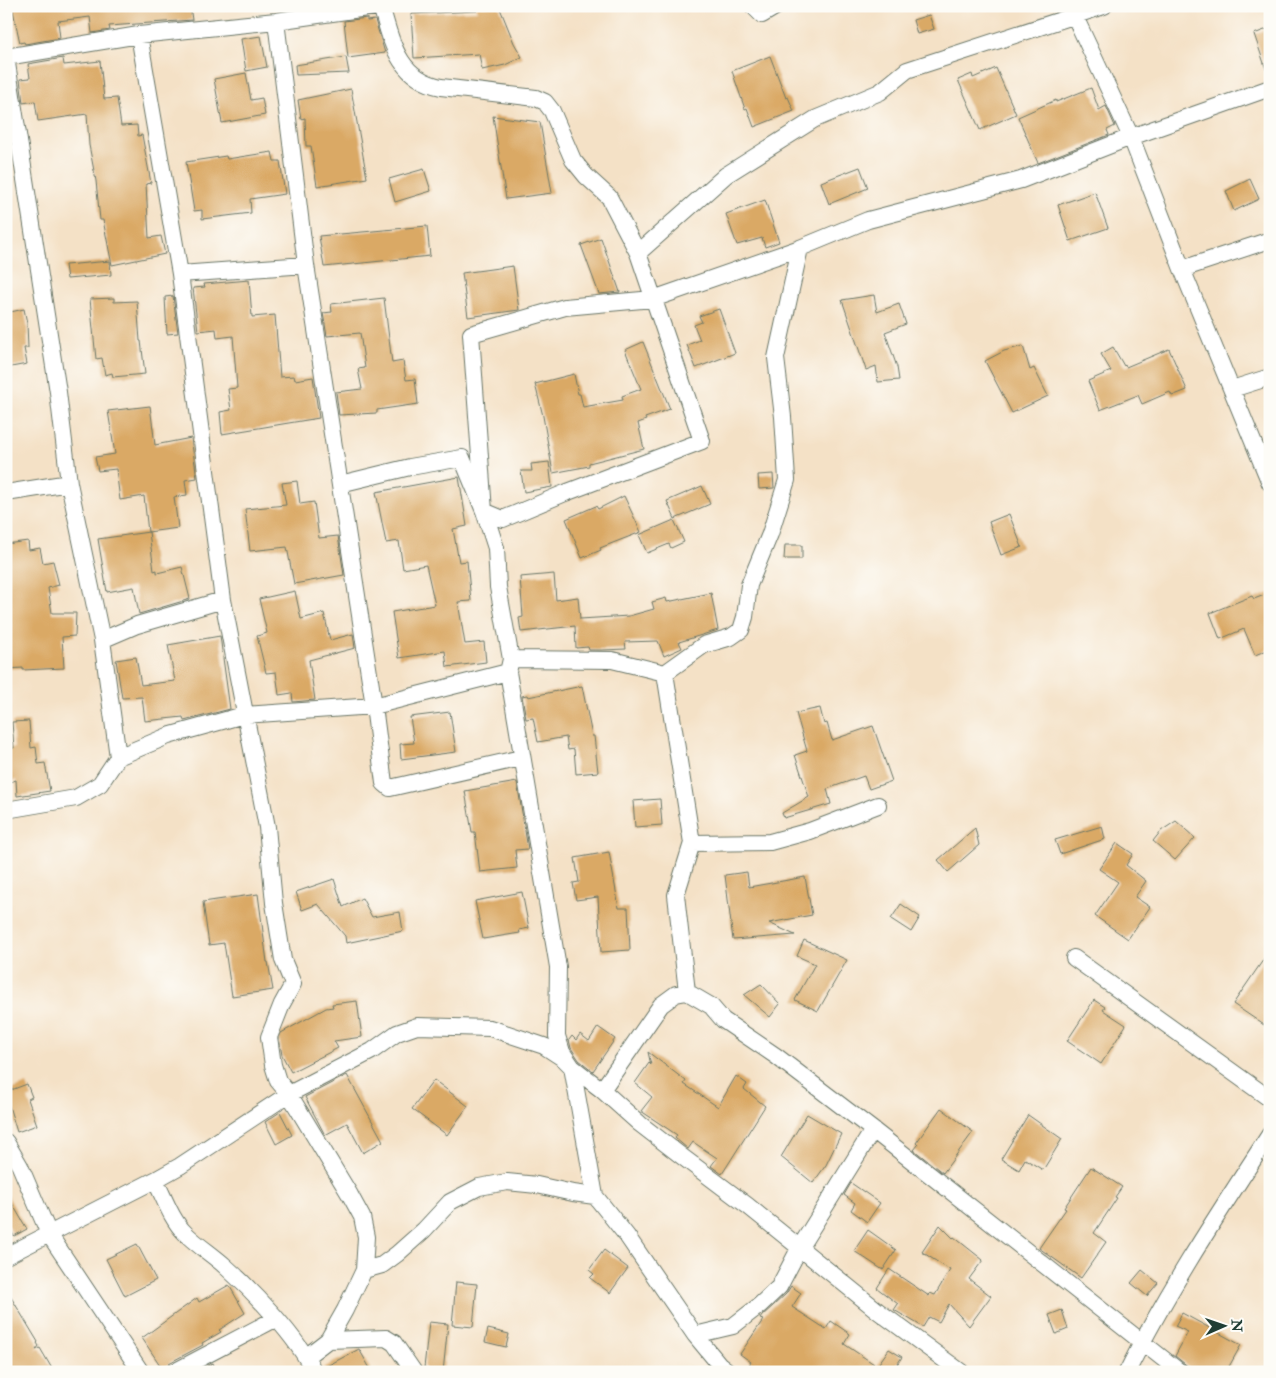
<svg xmlns="http://www.w3.org/2000/svg" width="1276" height="1378" font-family="'IM FELL Double Pica',serif">
	<rect width="100%" height="100%" fill="#fdfcf7"/>
	<filter id="ink" filterUnits="userSpaceOnUse"><feTurbulence type="fractalNoise" baseFrequency=".02" numOctaves="2"/><feDisplacementMap in="SourceGraphic" scale="10" xChannelSelector="R" yChannelSelector="G"/><feConvolveMatrix kernelMatrix="1 2 1 2 8 2 1 2 1" color-interpolation-filters="sRGB"/></filter>
	<filter id="wash" filterUnits="userSpaceOnUse"><feTurbulence type="fractalNoise" baseFrequency=".0096" numOctaves="4" result="noise"/><feDisplacementMap in="SourceGraphic" scale="20" xChannelSelector="R" yChannelSelector="G"/><feGaussianBlur stdDeviation="1.12" result="paint"/><feColorMatrix in="noise" values="0 0 0 0 0 0 0 0 0 0 0 0 0 0 0 0 0 1.4 0 .05"/><feComposite in="paint" operator="in"/></filter>
	<g filter="url(#wash)">
		<rect width="100%" height="100%" fill="#f4e1c6"/>
		<g id="blocks">
			<path fill="#daa965" d="M12,6H190L192,20L109,26L110,30L92,33L90,17L58,21L60,38L25,44L24,42L20,43Z
				M475,6H499L514,43L522,57L505,65L482,70L479,54L414,58L411,14L477,11Z
				M929,15L934,29L917,34L913,20Z
				M367,18V21L375,20L385,53L348,58L344,21Z
				M1270,28V72H1267L1254,34Z
				M261,36L267,67L246,71L241,39Z
				M770,56L786,98L788,97L794,111L754,127L747,108L745,109L732,71Z
				M346,57L349,73L296,75L295,65Z
				M63,58L64,65L100,61L104,99L117,98L121,126L137,125L138,136L142,135L151,183L146,184L149,238L161,236L165,254L112,265L103,220H100L96,181L89,145L87,114L38,121L35,101L23,103L20,79L30,78L28,64Z
				M996,68L1016,114L980,130L958,80L972,74L973,78Z
				M246,73L251,100L262,98L265,115L222,123L214,79Z
				M1091,88L1099,110L1106,106L1115,126L1107,130L1109,135L1038,163L1018,117L1056,100V102Z
				M351,89L367,178L317,186L311,146H306L305,118L301,119L298,100Z
				M493,116L540,122L552,193L506,199Z
				M272,152L274,161H280L285,194L250,199L251,213L202,219V210L194,211L186,162L226,156L227,159Z
				M860,167L868,188L829,204L821,182Z
				M424,169L431,191L395,202L389,179Z
				M1250,179L1259,199L1234,211L1226,191Z
				M1095,192L1108,228L1070,241L1058,205Z
				M765,200L779,242L765,247L762,238L737,245L726,214Z
				M427,226L430,256L324,267L319,236Z
				M601,238L620,292L599,294L581,245Z
				M110,261L111,275L67,279L65,265Z
				M513,266L519,310L468,317L462,273Z
				M249,280L252,317L275,315L280,377L294,376L295,380L313,377L319,418L222,434L220,412L231,410L228,389L237,388L233,336L217,338L216,329L198,331L193,288L205,287L204,284Z
				M874,295L877,312L899,304L906,324L885,332L897,367L899,380L878,382L876,366L866,370L842,300Z
				M173,296L178,333L167,334L165,297Z
				M114,298V302L137,301L140,341H141L145,374L113,377L112,373L105,375L102,358L96,359L90,299Z
				M384,298L392,363L403,361L406,380L415,379L418,404L377,410V413L339,415L336,392L362,389L358,369L365,368L360,333L327,336L323,313L332,312L331,304Z
				M24,309L27,323L28,348H24L27,364L6,368V313Z
				M719,309L735,353L696,368L687,345L700,340L694,325L702,322L699,316Z
				M643,342L670,409L645,418L646,420L638,423L644,449L589,463V466L553,473L543,416L535,384L574,374L578,394H580L583,407L623,400L622,396L641,389L625,350Z
				M1023,346L1030,370L1034,368L1048,396L1012,413L985,361L1004,351Z
				M1113,347L1124,366L1125,365L1126,367L1169,349L1187,390L1172,396L1170,392L1142,404L1138,395L1100,410L1088,381L1111,371L1101,354Z
				M150,406L155,445L191,438L197,478L185,480L187,495L174,497L178,528L148,532L144,496L120,500L116,469L98,471L95,457L115,454L108,411Z
				M549,462L552,487L524,492L521,471H532L531,464Z
				M773,474L774,488L759,489L758,475Z
				M459,477L467,526L453,529L459,562L467,561L471,601L458,602L465,644L484,642L486,662L447,667L445,651L399,658L392,612L435,605L426,565L403,569L399,541L386,543L376,492Z
				M297,481L300,504L314,502L319,538L338,536L344,575L294,584L287,547L250,551L245,509L286,505L282,483Z
				M702,486L710,504L675,519L667,501Z
				M624,496L641,532L600,548L601,550L582,558L566,519L596,506L598,509Z
				M1009,514L1022,547L1001,555L989,522Z
				M674,520L684,542L671,548L669,544L647,553L639,535Z
				M149,532L154,571L157,570V573L182,567L190,599L139,614L134,587L107,592L98,539Z
				M28,541L29,550L40,548L43,563L53,561L59,585L48,588L52,613H76L75,636L62,637L64,668L23,670V668L6,669V544Z
				M785,545H802V559H784Z
				M554,574L556,600L578,597L580,619L629,616L654,609L652,602L666,598L667,602L711,593L718,630L679,642L682,648L664,656L658,641L625,642L626,649L602,650H589L588,647L576,648L575,626L521,632L519,618L523,617L520,577Z
				M295,591L301,619L324,613L330,640L353,634L355,648L309,660L315,700L293,702L292,693L279,695L276,672L266,673L257,636L267,633L259,599Z
				M1270,593V649L1255,655L1244,629L1220,639L1210,613L1252,596L1254,599Z
				M220,636L230,709L184,721L183,717L145,721L142,697L122,698L116,660L136,657L141,685L175,681L168,645Z
				M582,686L592,736H594L598,772L576,774L574,749L568,750L566,737L538,742L533,718L526,719L522,696L527,695L528,697Z
				M820,708L824,724L827,723L832,740L873,726L892,781L869,789L864,776L827,789L831,804L784,818L782,813L809,797L795,755L807,751L796,713Z
				M450,712L456,752L401,759L400,744L414,743L410,717Z
				M29,721L31,748L36,747L38,764L45,763L50,791L17,796L16,780L10,782L6,766V748H14L12,722Z
				M517,782L528,849L515,850L517,868L480,872L475,832H472L465,791Z
				M660,799L662,825L635,827L633,801Z
				M1176,821L1195,838L1175,860L1153,841L1161,831Z
				M1102,826L1105,839L1060,854L1055,840Z
				M975,828L979,845L948,872L938,860Z
				M1117,843L1133,854L1126,865L1146,881L1135,897L1150,907L1128,939L1095,916L1118,882L1099,869Z
				M609,852L619,908H628L630,950L601,952L598,897L576,900L573,883L579,882L575,858Z
				M747,872L749,887L805,877L812,915L769,923L795,935L733,940L725,875Z
				M334,879L343,907L362,898L372,917L400,912L403,931L346,943L345,936L318,904L302,910L296,892Z
				M522,892L529,928L519,930L520,933L483,939L475,901Z
				M258,894L267,962H268L273,990L232,996L224,943L209,945L203,902Z
				M901,904L920,917L911,932L891,919Z
				M804,940L847,960L818,1011L795,1000L815,964L797,956Z
				M1270,950V1029L1233,1004Z
				M761,984L780,1004L770,1017L744,995Z
				M1094,1000L1105,1007L1103,1010L1126,1025L1101,1064L1067,1041Z
				M357,1001L362,1037L334,1041L338,1048L291,1072L282,1055L279,1038L281,1033L326,1008L333,1007L332,1004Z
				M598,1027L615,1039L593,1071L579,1060L571,1048L569,1040L572,1036L576,1040L580,1034L589,1041Z
				M648,1052L686,1081L684,1084L718,1107L736,1076L747,1084L744,1089L765,1106L722,1174L711,1166L717,1158L693,1142L688,1149L675,1138L677,1135L641,1111L652,1097L635,1083L649,1063L651,1065Z
				M347,1075L383,1141L363,1153L347,1123L325,1135L305,1097Z
				M434,1080L468,1106L447,1135L412,1109Z
				M27,1084L32,1097L28,1099L37,1125L17,1132L9,1106L6,1107V1092Z
				M941,1108L973,1132L943,1173L914,1150L918,1145L916,1143Z
				M280,1112L292,1135L276,1144L265,1122Z
				M807,1114L841,1134L826,1165L813,1183L781,1157Z
				M1028,1115L1062,1139L1043,1170L1025,1159L1019,1170L1001,1159Z
				M1091,1167L1122,1187L1115,1197L1117,1198L1094,1233L1106,1242L1081,1278L1039,1248L1066,1209L1064,1208Z
				M851,1183L880,1203L867,1222L851,1210L855,1203L844,1195Z
				M6,1193L27,1229L14,1236L6,1222Z
				M940,1225L953,1238L954,1237L983,1260L969,1279L991,1296L969,1326L949,1304L939,1322L929,1317L923,1327L894,1310L898,1304L877,1288L889,1269L929,1296L930,1293L935,1295L950,1270L922,1252Z
				M868,1230L896,1250L883,1270L854,1251Z
				M137,1244L156,1280L125,1296L106,1259Z
				M604,1250L628,1268L610,1293L590,1278L594,1274L589,1270Z
				M1142,1270L1158,1283L1147,1296L1131,1283Z
				M456,1282L477,1284L473,1327L452,1325Z
				M229,1285L245,1313L219,1330L221,1332L202,1343L203,1345L169,1363L164,1371L142,1338L197,1298L199,1302Z
				M791,1286L801,1293L792,1307L826,1329L831,1321L850,1334L844,1344L877,1366L889,1349L902,1357L892,1372H745L751,1362L740,1354L763,1320L760,1319L762,1316L786,1294Z
				M6,1289L38,1342L37,1343L39,1346L36,1350L40,1348L54,1372H6Z
				M1062,1310L1068,1329L1056,1334L1049,1315Z
				M1182,1313L1241,1345L1226,1372H1195L1175,1356L1188,1332L1175,1326Z
				M429,1322L448,1324L443,1372H424L426,1368H424Z
				M488,1329L509,1334L506,1347L485,1342Z
				M359,1349L372,1372H324L323,1368Z
				M213,1363L217,1372H196Z"/>
		</g>
	</g>
	<g filter="url(#ink)">
		<use href="#blocks" fill-opacity="0" stroke="#6a7667" stroke-width="1"/>
		<g fill="none" stroke-linecap="round" stroke-linejoin="round">
			<defs>
				<path id="street" d="M753,6L762,15L777,6
					M1070,6L1131,137L1182,269L1270,483
					M276,21L306,265L374,706L384,783L390,788L521,758
					M139,35L180,274L223,600L267,827L274,903L283,960L293,984L282,1004L269,1037L273,1065L278,1081L289,1094L350,1195L362,1217L366,1237L364,1270L345,1310L328,1340L307,1356
					M6,57L58,392L69,483L102,640L118,757
					M6,57L139,35L276,21L381,6
					M638,253L726,175L815,119L880,92L907,70L1104,6
					M1182,269L1270,240
					M180,274L306,265
					M1232,389L1270,377
					M340,484L410,467L462,458L484,511L503,519L565,493L702,441L638,253L609,197L586,176L573,160L552,111L545,102L536,98L441,87C398,78 392,43 381,6
					M6,493L69,483
					M102,640L137,625L223,600
					M511,659L498,587L496,548L484,511L471,334L565,307L653,299L800,248L868,220L1021,180L1131,137L1270,88
					M508,672L558,967L557,1036L562,1052L572,1067L595,1196L627,1236L695,1335L719,1364L729,1372
					M665,673L692,843L676,895L687,992
					M6,810L76,798L100,784L118,757L168,736L244,715L374,706L508,672L511,659L612,660L665,673L704,645L731,637L741,630L745,617L749,585L770,534L787,480L783,417L776,358L800,248
					M692,843L770,842L810,831L878,805
					M1074,958L1270,1099
					M602,1090L661,1005L676,994L687,992L711,1006L723,1020L776,1056L873,1130L1180,1372
					M6,1142L20,1166L49,1234L141,1372
					M155,1180C164,1197 171,1219 185,1233C198,1246 213,1255 226,1267C254,1292 298,1338 314,1372
					M6,1256L155,1180L180,1166L289,1094L372,1051L397,1033L417,1026L490,1028L544,1046L564,1059L572,1067L602,1090L640,1124L684,1158L748,1206L878,1311L961,1372
					M364,1270L382,1265L397,1254L424,1230L450,1202L479,1187L507,1182L537,1185L573,1193L595,1196
					M695,1335L733,1326L760,1305L779,1287L800,1247L873,1130
					M328,1340L386,1338L394,1343L414,1372
					M174,1372L275,1319
					M1127,1372C1168,1289 1220,1211 1270,1134"/>
			</defs>
			<use href="#street" stroke="#6a7667" stroke-width="18"/>
			<use href="#street" stroke="#fff" stroke-width="16"/>
		</g>
	</g>
	<rect width="1276" height="1378" fill="none" stroke="#fdfcf7" stroke-width="25"/>
	<g transform="translate(1224 1326) rotate(88)" stroke="#fdfcf7" stroke-width="4" paint-order="stroke">
	<path d="M0-4L9 19L0 12L-9 19Z" fill="#1f3d34"/>
	<text y="-8" font-size="14" font-weight="bold" text-anchor="middle" fill="#1f3d34">N</text>
	</g>
</svg>
